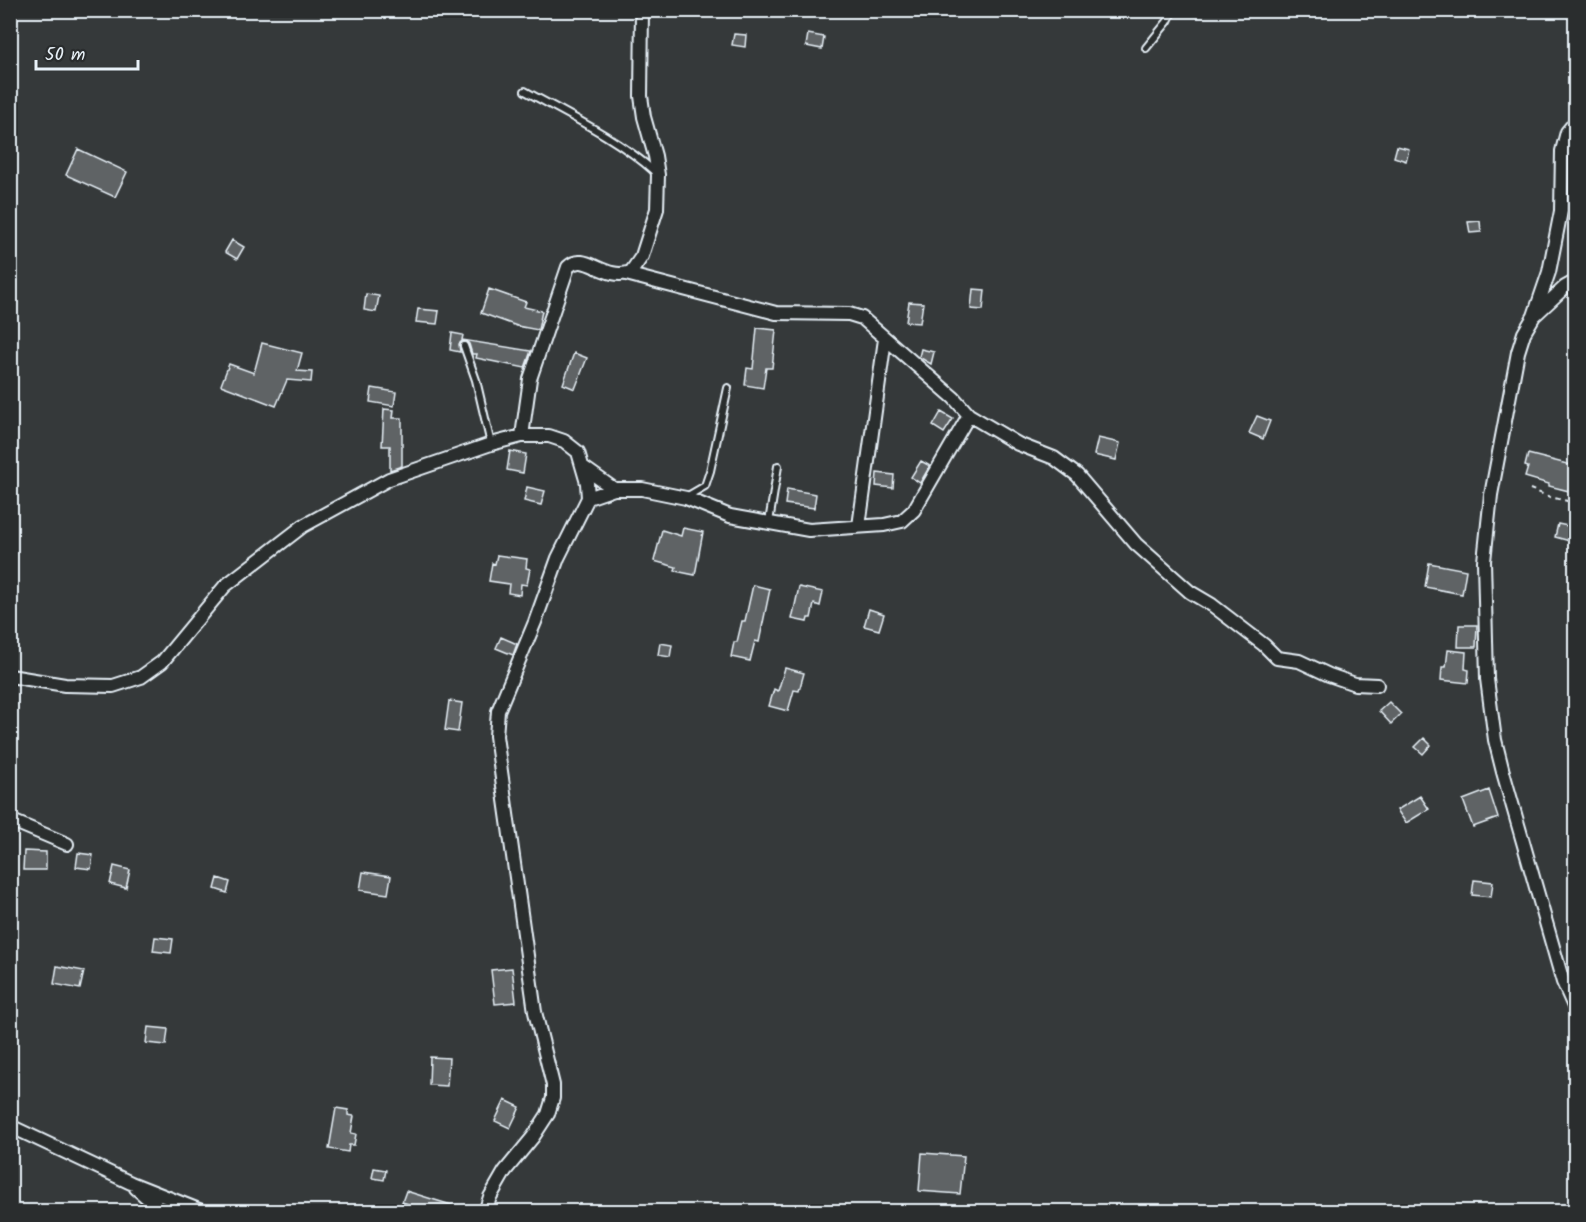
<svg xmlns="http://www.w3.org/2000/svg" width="1586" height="1222" font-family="Kalam,sans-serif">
	<rect width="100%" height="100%" fill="#35393a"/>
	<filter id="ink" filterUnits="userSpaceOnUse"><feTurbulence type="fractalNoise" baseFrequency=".0167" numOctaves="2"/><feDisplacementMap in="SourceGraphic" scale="12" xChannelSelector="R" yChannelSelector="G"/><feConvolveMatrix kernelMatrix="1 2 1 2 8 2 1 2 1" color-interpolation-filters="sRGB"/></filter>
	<g filter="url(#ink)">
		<path fill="#5f6365" stroke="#e8f1f8" stroke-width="1.5" d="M734,34L746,35L745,47L732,45Z
			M808,34L824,37L822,49L806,46Z
			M1397,146L1409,149L1406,161L1394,157Z
			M78,149L127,172L115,197L66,175Z
			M1480,221L1481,232L1470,233L1468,222Z
			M232,240L244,247L237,259L225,252Z
			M489,289L526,302L524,307L542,311L538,330L517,326L481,313Z
			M973,289L985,290L983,310L971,309Z
			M366,294L379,296L376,312L364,310Z
			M909,302L923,303L920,323L906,322Z
			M418,309L439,311L437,324L416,322Z
			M757,328L776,330L772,368H766L763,388L745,385L747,368L753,369Z
			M452,333L463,335L462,340L531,351L525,368L476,358L477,354H472L469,344L466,341H462L459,344L460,352L450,350Z
			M262,343L302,353L297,371L312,372L311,382L287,380L276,406L221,385L229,364L254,373Z
			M921,349L934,352L931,364L919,357Z
			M574,353L587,358L575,389L563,384Z
			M372,388L396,392L394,406L370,402Z
			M384,409L394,410L393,418H402V466L390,470V446H382Z
			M941,412L953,419L944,433L933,426Z
			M1257,416L1270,421L1263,439L1249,433Z
			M1098,438L1120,443L1116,460L1094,455Z
			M510,451L526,454L523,473L507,470Z
			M1528,454L1575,466L1569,491L1549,486V484L1525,477L1528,467L1525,466Z
			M921,461L930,466L920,483L911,477Z
			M877,473L894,475L893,488L876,486Z
			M527,487L545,491L541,505L524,501Z
			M787,489L816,494L814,508L785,504Z
			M1558,524L1573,527L1570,541L1555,537Z
			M683,528L703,532L695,575L675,571L676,567L654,561L662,530L681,536Z
			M497,555L527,559L526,568L530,569L527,585L521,584L520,595L508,593L509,584L489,581L492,563L495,564Z
			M1429,563L1466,570L1462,594L1425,587Z
			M753,585L770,589L759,642L755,641L750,661L731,657L734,642H737L742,621H745Z
			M799,587L823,592L820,606L814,604L811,618H808L807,622L792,619Z
			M869,609L884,614L879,630L864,626Z
			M1459,625H1477L1476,647H1458Z
			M501,637L517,644L513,655L496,648Z
			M660,643L672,645L670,657L658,655Z
			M1448,650L1466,652L1465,669L1469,670L1468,683L1441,680L1442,667H1446Z
			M785,668L804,673L799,691L794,690L788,711L769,706L774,689L778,691Z
			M449,701L462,703L458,732L445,730Z
			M1389,702L1401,714L1391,724L1379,711Z
			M1424,738L1431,745L1423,754L1415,747Z
			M1489,790L1498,818L1473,827L1463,800Z
			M1420,796L1429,809L1406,823L1397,810Z
			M24,851L46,852V870H23Z
			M78,853L93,855L91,869L76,867Z
			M114,866L130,870L126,888L110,884Z
			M363,872L391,876L388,894L360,890Z
			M218,878L230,882L227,893L215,889Z
			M1474,880L1493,882L1491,897L1472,895Z
			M155,937L173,939L171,953L153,951Z
			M57,966L84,971L80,989L54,984Z
			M512,968L516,1002L495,1004L491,970Z
			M148,1027L168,1029L166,1045L146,1043Z
			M430,1057L449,1058L447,1086L429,1085Z
			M505,1100L520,1107L510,1128L495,1121Z
			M336,1108L348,1110V1115L354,1116L351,1133L356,1134L354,1145H349L348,1152L329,1149Z
			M922,1153L964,1156L960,1194L919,1191Z
			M374,1168L386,1170L384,1180L372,1178Z
			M406,1191L464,1209L463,1212H433L402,1202Z"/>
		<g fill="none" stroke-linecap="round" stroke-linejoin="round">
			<defs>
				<path id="lane" d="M1146,48L1168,21L1173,10
					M525,91C570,116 617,138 655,172
					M464,346L476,380L491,444
					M686,497L705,486L710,471L728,388
					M769,522L778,466"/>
				<path id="street" d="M1576,121L1567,132L1562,151L1561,211L1549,272L1534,316L1524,333L1518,352L1491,495L1484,561L1487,679L1495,740L1503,772L1563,982L1576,1011
					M626,274L776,313L849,314L862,318L954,398L969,415L1018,444L1054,458L1077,475L1136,544L1190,592L1212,605L1264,645L1277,658L1299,661L1329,675L1355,684L1377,685
					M1535,315L1565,287L1576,281
					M522,436L530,379L568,267C585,250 604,282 631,272L642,256L657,209L658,175L655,156L644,117L641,96L642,10
					M583,467L614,489
					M588,498L614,489H642L686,498L730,516L809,530L884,525L902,521L914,510L969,415
					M859,526L885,339
					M10,676L65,685L113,686L141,677L162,662L225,586L303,526L389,479L491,444L522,436H549L564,441L578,452L587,483L588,498L558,558L535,622L498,711L496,736L535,1012L553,1085V1098L548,1114L533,1137L505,1171L490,1197L485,1212
					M10,820L67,844
					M10,1126L131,1183L204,1212
					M136,1188L163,1212"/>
			</defs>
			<use href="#lane" stroke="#e8f1f8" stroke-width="10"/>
			<use href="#street" stroke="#e8f1f8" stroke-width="16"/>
			<path stroke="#e8f1f8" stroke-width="2" stroke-dasharray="4.5 4.5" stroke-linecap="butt" d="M1530,489L1550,497L1576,503"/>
			<use href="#lane" stroke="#2a2d2e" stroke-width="6"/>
			<use href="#street" stroke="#2a2d2e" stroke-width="12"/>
		</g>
	</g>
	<rect width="1586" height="1222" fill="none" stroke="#2a2d2e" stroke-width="36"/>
	<rect x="18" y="18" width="1550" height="1186" fill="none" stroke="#e8f1f8" stroke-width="2" filter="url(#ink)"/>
	<path d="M36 60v9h102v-9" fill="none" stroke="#e8f1f8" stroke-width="3"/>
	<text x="45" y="60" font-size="18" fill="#e8f1f8" stroke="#2a2d2e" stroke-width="4.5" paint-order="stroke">50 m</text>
</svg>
